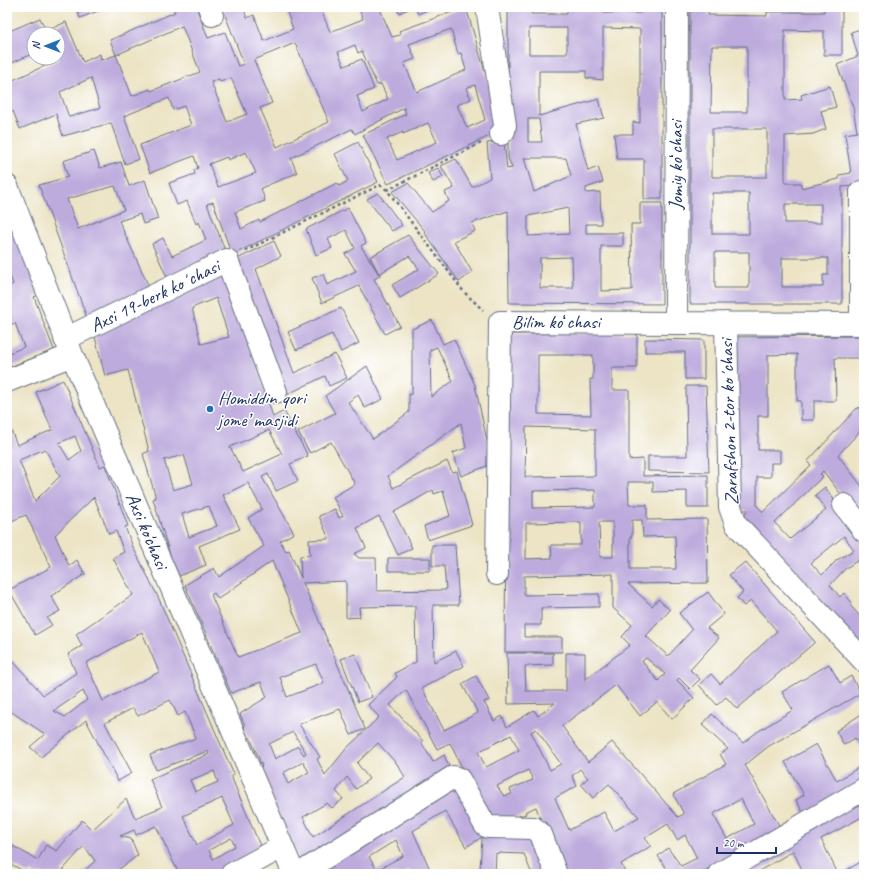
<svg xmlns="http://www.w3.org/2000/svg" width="871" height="881" font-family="Caveat,sans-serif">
	<rect width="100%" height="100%" fill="#fff"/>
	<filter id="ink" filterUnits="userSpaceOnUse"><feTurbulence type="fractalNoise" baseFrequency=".025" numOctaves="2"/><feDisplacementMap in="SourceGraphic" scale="8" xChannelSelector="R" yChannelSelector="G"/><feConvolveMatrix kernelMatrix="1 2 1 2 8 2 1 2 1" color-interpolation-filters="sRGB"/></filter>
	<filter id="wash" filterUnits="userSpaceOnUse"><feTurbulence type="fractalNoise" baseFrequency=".012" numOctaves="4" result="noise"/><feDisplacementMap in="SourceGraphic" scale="16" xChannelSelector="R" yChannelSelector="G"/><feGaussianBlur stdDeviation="0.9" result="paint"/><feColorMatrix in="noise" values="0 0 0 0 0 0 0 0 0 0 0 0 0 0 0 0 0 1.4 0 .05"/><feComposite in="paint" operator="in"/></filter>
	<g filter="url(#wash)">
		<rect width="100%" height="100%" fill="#ece4c5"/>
		<g id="blocks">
			<path fill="#bdabdd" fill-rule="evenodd" d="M76,7H108L80,18Z
				M172,7H196L208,38L225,32L238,66L244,64L222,7H243L247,18L254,15L264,41L293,29L285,7H305L306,9L320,7L330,32L363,19L358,7H379L392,37L400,35L399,31L466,7L502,130L388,184L363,135L406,114L404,108L355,134L352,129L291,158L297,173L261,188L265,201L235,212L241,229L259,220L260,222L337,183L339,186L348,181L335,154L358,142L378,182L232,255L213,202L207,204L225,250L167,277L152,244L163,238L172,256L206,240L199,222L196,224L187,201L177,205L169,183L195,174L194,170L198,168L194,156L150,173L140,145L191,125L184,106L173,110L169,98L124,116L139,159L125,164L111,123L63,136L56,114L20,129L13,111L8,114L7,112V67L13,80L58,60V34H34V53L7,65V32L40,18L46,31L66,22L83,62L100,54L101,60L116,55L110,40L175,12ZM182,26L200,72L151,91L150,89L132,96L116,55ZM451,29L458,54L461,53L466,70L417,92L404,63L415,59L409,44ZM295,43L329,122L277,147L260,108L272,103L254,60ZM355,45L358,53L362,51L377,85L381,84L388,99L363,112L357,96L374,89L362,59L344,66L338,52ZM91,78L100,108L69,117L60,92ZM231,78L247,114L227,122L211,82L219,79L220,82ZM475,85L485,120L467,128L457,105L471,99L466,88ZM428,123L437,142L397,160L387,139L403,132V134ZM246,152L256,173L218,187L209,164L227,157L228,160Z
				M396,7H413L399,13Z
				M415,7H435L418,14Z
				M508,7H531V14H567V7H603V13H641V7H662V199H644V159H617L614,134H633V122L640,123V29L603,28V80L586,78V71H539V116L599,99L604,118L576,124L588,171L598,167L603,182L586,188V193L600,192L601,224H586V233H623V246H601V291L632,290L631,224H640V203H662V304L509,303L508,211L472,223L475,231L454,241L472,272L459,282L424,232L425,231L392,192L408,183L432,212L449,201L445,192L454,188L441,166L456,159L472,187L490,178L487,143L504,141L507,169L512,168L508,158ZM529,28H567V54H529ZM528,119H539L542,142H528ZM524,158H566L571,176L534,192ZM568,208L569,234L528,236V216ZM572,257L573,288H540V258Z
				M690,7H708V15L767,16V12H824V7H842V55H824V31L785,30V100L802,99L801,95L830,86L836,107L821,111L826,129L813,134L785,136V183H801V188L839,179V175L851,173L845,134L857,132L853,107L837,65L858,56L851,32L864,28V60L860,61L864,70V185L842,187V304H690ZM712,46H747V112H711ZM712,129H767V177H712ZM712,193H749V234H712ZM785,204H821V223H785ZM715,252H749V288H715ZM782,258H828V275H823V287H782Z
				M94,151L100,168L121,162L129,186L145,180L158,219L143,224L140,214L119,221L150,289L87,318L39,185L68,177L63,161ZM115,186L124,210L78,229L67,199Z
				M438,168L443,177L433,182L428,173Z
				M378,193L402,225L392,231L367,199Z
				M348,208L366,243L361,246L380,276L374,279L400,326L385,334L359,286L322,303L312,278L323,274L327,285L356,271L345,254L355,248L346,230L328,239L332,248L316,255L306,229Z
				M7,214L41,294L34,297L54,350L7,368V354L24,347L15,323L7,326V287L13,284L7,268Z
				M408,235L439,274L400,298L392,285L419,269L409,256L379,274L370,257Z
				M274,241L281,256L256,269L294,373L335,354L347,378L329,386L325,376L282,397L231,262Z
				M228,271L273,417L284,411L308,456L290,464L298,481L276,491L268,474L262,477L294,533L280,541L286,551L289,550L301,578L300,556L310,555L309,540L329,539L319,516L335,509L339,518L343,516L333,497L355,484L331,442L310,453L298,432L335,413L325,396L367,366L383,399L365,408L358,395L348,402L373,439L409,412V394H412V329L432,320L443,344L454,339L475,385L492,464L461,476L453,453L466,448L461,423L388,476L393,488L447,461L452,472L457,471L472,525L428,540L424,526L450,516L443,491L434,494L433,490L394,512L412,548L398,555L379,516L357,528L366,548L354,554L359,558H376L377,591L446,590L444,566H432V545H455L459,605H433L434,662L456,651L464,666L422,688L444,730L478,713L462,684L476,676L489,700L484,702L494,721L502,716L507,727L534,710L538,716L555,703L508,704L507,653H553V665L525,666L526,691H566V653H585V680L630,645L622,637L632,625L613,608V574L524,576V595L599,594V607L541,608V625H524V637H562V652H505L507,334L637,333V368H612V390H629V460L643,459V476L708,475V508H687V491L653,492V482H628L629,505H647V520L707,519L708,583L628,584L652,606L658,599L670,610L646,636L668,656L692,630L679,613L708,592L724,614L707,628L719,638L690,670L700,679L690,689L679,678L677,680L694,698L672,719L657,702L640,716L616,685L562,726L588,762L612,742L678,817L684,814L673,794L726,764L720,754L728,749L702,725L712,714L743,743L757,732L793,710L782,692L829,664L840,683L851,676L861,693L769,746L745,765L781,829L699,874H670L658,856L668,848L681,866L697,858L685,835L677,840L668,824L645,838L651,846L621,864L626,874H613L611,871L605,874H562L536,807L525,812L526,814L492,824L476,797L450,743L437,749L406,690L390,705L423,741L421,742L433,762L444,755L451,771L303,867L258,769L262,766L250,737L248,738L244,727L245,726L240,714L267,697L261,682L231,693L185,585L214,568L219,577L264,546L248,518L262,509L248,483L223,495L240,529L199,546L206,565L179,576L171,558L153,499L156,498L143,454L149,451L128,370L105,376L94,333L116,327L115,323ZM216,298L229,337L201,344L192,308ZM437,347L453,381L431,397L430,350ZM538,355H593V379H590L591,415L538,414ZM526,427L595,429V476L525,477ZM269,430L282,454L243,472L230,447ZM184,455L193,484L173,490L164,460ZM595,490V507L533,508V491ZM209,506L217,526L189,537L182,514ZM632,520H642L643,537L675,536L676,569H630V537H632ZM581,522V545H551L552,558L526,559V523ZM599,522H613V557H600ZM272,561L302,633L238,657L211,595L214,593L218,599ZM346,581V618L360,617L359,607L415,606L416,662L395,673L397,677L368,705L379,717L346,749L325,775L317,759L320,757L299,724L340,709L351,735L365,729L303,583ZM646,658L665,674L658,681L642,661ZM316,664L324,683L287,697L280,677ZM536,729L561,764L550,770L531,732ZM293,732L306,753L304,755L298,746L275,759L269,744ZM511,735L519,750L486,767L478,752ZM378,743L397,764L405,777L313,837L303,817L327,803L332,808L343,799L336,791L347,777L356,789L369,779L357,763ZM303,762L309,772L288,784L283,773ZM580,769L588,778L581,784L593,798L609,784L639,817L614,831L604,812L569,830L555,798L577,786L572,776ZM528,770L533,780L510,789L512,794L504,796L497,786ZM741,799L754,824L727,839L713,814Z
				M341,308L359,343L341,352L332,334L296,350L288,332Z
				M864,336V358H835L836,401H814V420H801V401H797V354L768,355V416H758V450H780V463H771V477H757V506L763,512L811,465L807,462L858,407L864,412V427L838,455L864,489V524L823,471L820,474L823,476L775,523L790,539L826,510L815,495L825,487L864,542V565L860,559L846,568L830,585L840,597L844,593L852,603L850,605L864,621V651L739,520L748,510H740L735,337ZM844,536L854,550L837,560L822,575L811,563Z
				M645,339L704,340V379H685V352H645Z
				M63,380L100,467L105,465L128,526L125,527L133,547L159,599L221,745L234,775L231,776L263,853L225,874H179L156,826L136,835L134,830L120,836L131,839L138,855L113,874H81L95,861L84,846L61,872L64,874H35L31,872L29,874L7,862V843L38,860L46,845L57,851L82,820L92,830L126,799L135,818L162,807L150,779L209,754L208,751L156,770L150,755L196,738L185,712L178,716L170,700L138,716L133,708L105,723L132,773L118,781L86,720L41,757L30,747L45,734L7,709V654L43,695L76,673L68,654L82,646L76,634L133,595L113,558L124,552L116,531L109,534L94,497L55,535L69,566L77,560L85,574L51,596L60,611L47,618L52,625L35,635L9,590L51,567L26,515L9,522L7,518V420L17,445L52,430L36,392ZM75,436L81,451L69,460L59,443ZM45,449L60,476L35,501L19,460ZM142,632L159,672L103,701L86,663ZM83,691L87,700L65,717L54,711ZM214,771L218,782L195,792L190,780ZM222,798L234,825L197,845L183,816ZM231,838L235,846L213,859L209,850Z
				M686,386H706L709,472L648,471V456H687Z
				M388,558H430V571H388Z
				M745,562L815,642L737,709L726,697L717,705L699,685L711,674L720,684L777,631L751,601L744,606L737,598L743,592L729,575Z
				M355,654L372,697L358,702L341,659Z
				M860,715L864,721V751L855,738L844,745L836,731Z
				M816,744L837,781L864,764V782L805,816L796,800L804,795L785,762Z
				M454,787L484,832L534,835L550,874H534L533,871L531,872L524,854L496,853L495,874H483V870H480L482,837L466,847L445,811L413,831L432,874H412L410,870L402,874H349L348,871L344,874H306ZM396,840L403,856L377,870L369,857Z
				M864,798V816L821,839L838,874H804L793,851L754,874H723Z
				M864,860V874H840Z"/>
		</g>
	</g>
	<g filter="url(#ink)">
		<use href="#blocks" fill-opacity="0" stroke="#646e82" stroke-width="1"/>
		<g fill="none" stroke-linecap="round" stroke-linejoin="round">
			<defs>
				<path id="minor" d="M209,7L212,15
					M487,7L505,125L504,131L501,134
					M7,186L72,355L294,874
					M676,323L677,7
					M726,323L730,507L736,524L864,661
					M861,324V192
					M65,339L227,260L276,392
					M7,381L72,355
					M844,505L864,531
					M497,574L500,322L864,324
					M232,874L282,847
					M299,874L453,777L459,779L485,825L488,827L534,828L541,834L556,874
					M719,874L864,789"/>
			</defs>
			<use href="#minor" stroke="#646e82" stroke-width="24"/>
			<path stroke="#646e82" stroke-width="2.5" stroke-dasharray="3 3" stroke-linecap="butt" d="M387,190L483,142
				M245,251L380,185L387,190L464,292L483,310"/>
			<use href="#minor" stroke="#fff" stroke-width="22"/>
		</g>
	</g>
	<circle fill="#1f6fb2" stroke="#fff" stroke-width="1.5" cx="210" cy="409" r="4"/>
	<g text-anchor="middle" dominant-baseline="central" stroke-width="3" stroke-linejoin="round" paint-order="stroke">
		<g font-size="19" fill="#1b2f5e" stroke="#fff">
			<text transform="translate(676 165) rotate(-90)">Jomiy koʻchasi</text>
			<text transform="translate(155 296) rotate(-26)">Аxsi 19-berk koʼchasi</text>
			<text x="556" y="322">Bilim koʻchasi</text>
			<text transform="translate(729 422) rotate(-92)">Zarafshon 2-tor koʼchasi</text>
			<text transform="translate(147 531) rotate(67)">Axsi ko'chasi</text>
		</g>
		<g font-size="19" fill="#1b2f5e" stroke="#fff" text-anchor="start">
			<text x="218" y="398">Homiddin qori<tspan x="218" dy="22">jome’ masjidi</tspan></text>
		</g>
	</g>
	<rect width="871" height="881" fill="none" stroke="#fff" stroke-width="24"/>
	<g transform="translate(46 46) rotate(270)"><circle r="19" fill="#ffffff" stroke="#a4acbf"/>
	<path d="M0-3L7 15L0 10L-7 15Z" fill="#1f6fb2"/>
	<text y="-6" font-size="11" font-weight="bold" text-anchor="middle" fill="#1b2f5e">N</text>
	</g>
	<path d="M717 847v6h59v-6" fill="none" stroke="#1b2f5e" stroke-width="2"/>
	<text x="723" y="847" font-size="12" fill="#1b2f5e" stroke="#ffffff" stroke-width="3" paint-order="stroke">20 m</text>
</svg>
